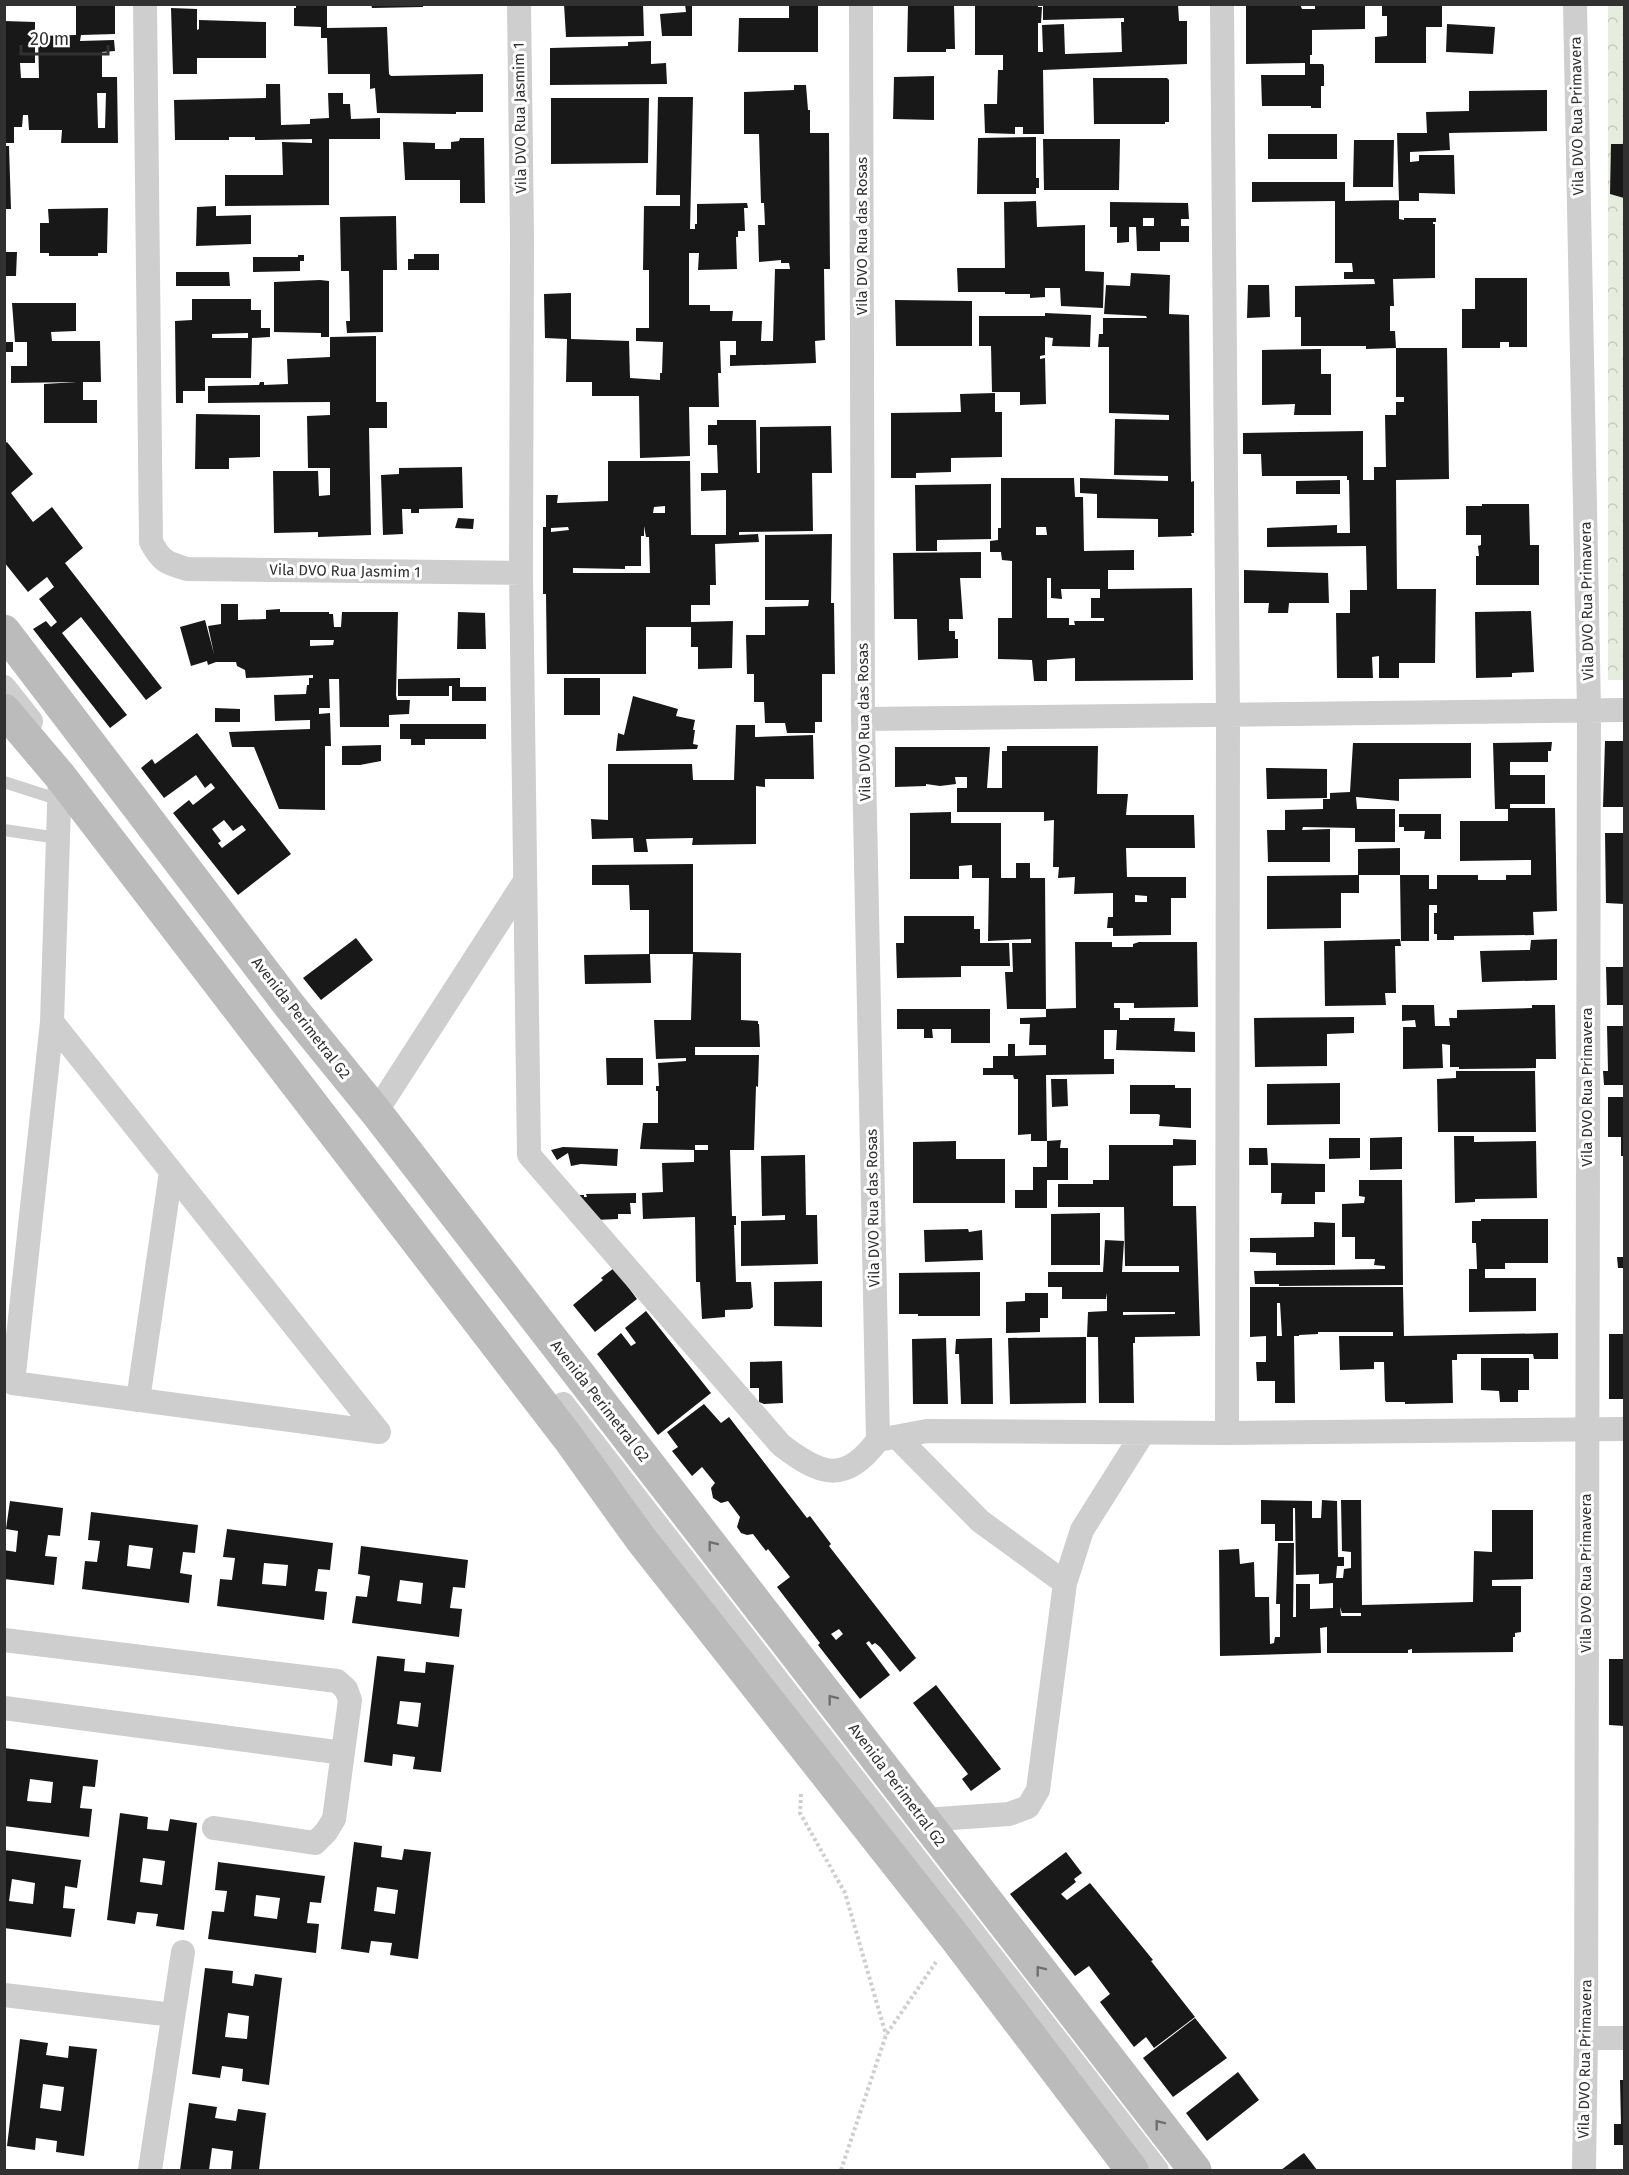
<svg xmlns="http://www.w3.org/2000/svg" width="1629" height="2175" font-family="'Fira Sans',sans-serif">
	<defs>
		<pattern id="park-crowns" width="20" height="18" patternUnits="userSpaceOnUse" patternTransform="scale(1.5)"><rect width="20" height="18" fill="#e6eddf"/><path d="M2 6a3 3 0 1 1 6 0M12 15a3 3 0 1 1 6 0" fill="none" stroke="#c6ccc0"/></pattern>
	</defs>
	<rect width="100%" height="100%" fill="#fff"/>
	<path fill="url(#park-crowns)" d="M1608,5H1624V680H1608Z"/>
	<path fill="#181818" fill-rule="evenodd" d="M76,4H115V34L81,35L80,41L114,40L115,51L102,52V77H117L118,143H61L62,130H29L28,115H23L22,127H14V143H4V21L35,22V63H20L21,78H39L38,36L76,35ZM97,93H106L105,128H98Z
		M296,4H327V28L387,27L389,74L391,76L483,74V112H456V114L377,113L375,88L370,89V74H328L327,38H321V27L294,26V8H296Z
		M371,4H423V7L372,8Z
		M564,4H643L644,36L566,37Z
		M685,4H692V36H662L660,14L686,12Z
		M908,4H954L955,49H946V52H907Z
		M1086,4H1178L1179,21H1187V64L1043,70L1044,134H1023V127H1015V134L985,133L984,104H997L998,70H1003V55H975V5H1038V7H1042L1041,23H1038V52H1043L1042,25L1064,24L1065,54L1122,52L1121,22H1124V18L1043,20V6Z
		M1246,4H1300L1302,9H1315V4H1365V29L1312,30V55H1310V64H1323L1324,66V86H1321V108H1311V106H1262L1261,75H1305V63L1246,64Z
		M1382,4H1442V27H1426V63H1375V37L1387,36V16H1382Z
		M789,5L818,6V52H738L739,18H789Z
		M171,8L197,9V30L199,29V20L266,22V58H197V74H173Z
		M1447,24L1495,27L1493,54L1446,52Z
		M651,41V64L666,63L667,84L550,85V48L628,46V42Z
		M934,76V120L893,119L894,77Z
		M1093,78H1167L1169,80V122H1165V124H1094Z
		M266,84H280L281,125L310,124V119L329,118L328,93H343V104H350L351,119L380,118V139H329V205L225,206V175H283L282,142L312,143V139L261,140H255V137H229V140H175L174,100L266,98Z
		M794,85H806L808,110H810V133H829L830,269H824L825,340L815,341L816,363L730,366V355H736V341H720L721,373H718L719,407H689L690,456L640,458L639,396H592V382H566L567,339L545,338L544,294L571,293V339L629,341L630,378L660,380V373H662L663,342L636,341V328H649V270H643L644,206H680V195H656L658,97H693L690,229H695V224H697V204L747,203L748,208H744L745,231H738V237H736L737,269L698,270L699,253H689V305H710V311H733L732,321H762L761,341H773L775,269H790L789,263H781V260L759,262L758,225H765L764,203H761L759,134H744V92L794,90Z
		M1547,90V131L1449,133L1450,150L1410,152V162L1419,161V155H1454L1455,194L1419,193V201H1399L1397,133H1427L1426,112L1469,111V91Z
		M551,98H649L648,163L551,164Z
		M1268,134H1337V159H1268Z
		M1036,137V178H1039V188H1036V194H977L978,138Z
		M460,138H484L485,203H460V180H405L403,142L435,143V149H451V142L459,141Z
		M1043,139H1120L1119,190H1044Z
		M1354,140H1394L1393,187H1353Z
		M1611,144H1624V198L1610,194Z
		M4,146H9L11,209H4Z
		M1252,182H1345V201L1399,200V219L1404,220V218H1436V222H1433V224H1435V278L1393,279L1394,306H1390V331H1395L1396,348H1447L1449,479L1396,480L1397,589H1436L1435,663H1399V678H1379V656L1372,657L1373,678H1337L1336,613H1350V590H1367L1366,546L1267,547V528L1337,525V533H1350L1349,480H1347V476H1262L1261,454H1243V433L1363,431V480H1374V467H1386L1385,415H1396V402H1404V397H1396V348L1366,349V346H1301V317H1295V286L1375,284L1374,279H1344V272H1353L1352,263H1335V201L1252,202Z
		M1036,201L1037,227L1085,225V271L1104,272L1103,308L1061,306L1060,288H1045V297L1030,298V294H1005V292H958L957,268H1005L1004,202Z
		M1110,202L1188,203L1189,219H1181V226H1189V242H1160V251H1137L1136,227H1129V242L1117,243V227H1110ZM1143,218H1154V226H1143Z
		M216,206V216L251,215V244L196,246L197,207Z
		M108,208L107,253H98V256H49V253H40V223H49L48,209Z
		M396,216L397,270H383V332L347,333L346,321H350L349,271H341L340,217Z
		M4,252H17L16,276H4Z
		M414,254H439V270H408V259H414Z
		M298,255H304V261H300V271L253,272V257H298Z
		M176,272H229L230,286H176Z
		M1131,273L1170,275L1169,314L1189,315L1191,482L1194,481V533H1191L1192,536L1158,537V519L1097,518V494L1080,493V478L1168,481V476L1114,475L1115,419L1169,420V415L1109,413V347H1098L1099,334H1103V318H1147L1146,316L1104,314L1106,285L1130,286Z
		M1475,278H1527V347H1509V342H1500V348H1462V309H1475Z
		M320,280L329,281V337H321V333L274,332V282Z
		M1248,285H1269L1270,317L1247,318Z
		M192,299H251V310H261V328H270V337L252,338L251,378H205V391H183V403H176L175,321L192,320ZM248,333V338H212V334Z
		M895,300L972,301V346H896Z
		M12,303H76V331L51,332L52,341H100L101,382H83V400H97V423H44V384L77,382L11,383V366H27V342H15Z
		M1045,313L1091,315L1090,347L1052,346L1053,338L1045,337V355L1040,356V359L1045,358L1046,404L1020,405V392H992L991,346H979V316H1045Z
		M376,336V402H387V428H369L371,535L318,537V532L274,533L273,471H318L319,496L330,495V468H308L307,416L330,415V402L208,403V386L259,385L260,382H264V385L288,384L287,359L330,357V337Z
		M4,342H13V352H4Z
		M1321,349V374H1331V415H1294L1295,404L1262,405V350Z
		M995,393V412H1002V457L951,458V472L916,473V478H891V413L961,412L960,394Z
		M196,414L260,415V457L229,458V469H195Z
		M717,420H756L757,473H760V427L831,426L832,473H812L813,531L739,532V535L758,534L759,542L715,544L716,585H710V605H691V622L733,621L732,668L698,669V647H691V627H646V674H547L546,594H543V527H546V495H558L557,503L608,501V461H690L691,535H726V490L701,491V473H718L717,445H708V425H717ZM665,506V513H653L654,507ZM644,526L646,537H649L650,573H573V568L625,569V566H641V536H644ZM568,527L569,530L551,532V528Z
		M7,442L33,474L11,493L33,522L52,507L83,548L65,563L162,688L146,700L81,617L62,633L127,715L110,728L33,629L46,621L51,627L57,622L39,599L54,587L47,577L28,592L4,562V444Z
		M462,467L463,508L419,509V513H411V509H402L403,534L383,535L381,475L399,474V468Z
		M1001,478H1074L1075,497H1083L1084,551L1134,550V570H1108V589L1192,588L1193,680L1075,681V658L1047,660V681H1034L1032,660L998,659V618H1012V561L1002,560L1001,552H990V541L998,540V528H1001ZM1036,527H1046L1047,535H1036ZM1047,578H1051V598L1062,599L1061,589H1100V598H1091V618H1104V621H1074L1075,625H1069V618H1047Z
		M1340,480V494H1296V481Z
		M991,484V539L937,540V551H916L915,485Z
		M1482,504H1529L1530,545H1539V585H1476V556H1479L1478,546L1481,545V535H1466V506H1482Z
		M458,518L474,519L473,529L455,528Z
		M832,534L831,603H834L835,674H822V722H815V733H787L785,723H765L764,702H754V674H747L746,635H765V607L808,606L809,600H765V535Z
		M981,552V578H960L963,619H949V631H955V639H958V658L918,660L917,619H894L893,553Z
		M1244,570L1328,573L1329,603H1289L1288,613H1268L1269,603H1244Z
		M221,604H238V620L266,619V610L280,609V612H329V614H333L334,627H341L342,612H398L396,695L397,700H410L409,714L389,715V727H340L339,679H329L330,708H319V714L330,713L331,746H325V810L279,809L254,747H232L229,732L310,729V720L275,721L274,695L306,694L307,685H309V678H313V675L246,678L245,670L237,666L236,662H216L208,665L207,661L191,666L180,627L205,620L214,654L208,626L221,624ZM310,640H334L333,645L310,646Z
		M1531,611L1534,672L1512,673V677L1476,678L1475,612Z
		M458,612L485,613L486,649H457Z
		M460,678V687H486V701H452V686H449V696H398V679Z
		M564,678H600V715H564Z
		M633,696L678,709L676,716L695,720L693,730H695L693,744L698,745L697,749L616,751L618,733L624,735Z
		M215,708L240,709V722H215Z
		M400,724H486V739H425V745H411V739H400Z
		M736,725H755V737L813,735L814,779H765V787L756,786V844L692,845L693,838L646,839L648,852H634L633,838L592,839L591,819L608,820V764H692L693,780H734Z
		M197,733L291,854L238,895L173,813L189,800L193,805L215,788L211,783L205,788L196,775L164,798L141,768L152,759L155,764ZM224,820L233,831L242,825L246,830L222,848L218,843L221,841L212,829Z
		M1605,741H1624V807H1603Z
		M1552,742L1551,751H1548V762H1510V775H1545V804H1510V808H1555L1557,911L1533,912L1534,935L1454,936V940H1437V934H1434V913H1437V905H1429V941H1401L1400,875H1359V893H1341V928L1267,929V876L1358,875V849L1400,848V875H1429V889H1437V875H1478V880H1506V875H1531V860L1460,861V821H1508V809H1495L1493,743Z
		M1353,743H1471V778L1399,779V801L1356,797L1357,809H1395V842H1355V828L1303,827L1302,830L1330,829V862H1268L1267,830H1285V810L1323,809V799H1330V793L1350,792Z
		M381,745V761L360,765H342V746Z
		M1007,746H1098L1097,794H1128L1126,815H1194L1195,848H1126L1127,877H1186V898H1171V935L1113,936V928H1107L1108,917H1113V893L1074,894L1075,877L1058,878L1059,867H1053L1054,820L1044,821V812H957V788H967V777H955L956,784L940,786L926,784V786L895,787V747H990L987,788H1002V751H1007ZM1135,895L1147,896V902H1135Z
		M1266,768L1327,769V798L1267,799Z
		M951,812V823H1001V878H1016V863H1030V878H1045L1046,1009H1007L1005,972H1013L1012,943H1031V939L988,941L989,878H972V865L959,866V879H910V813Z
		M1399,814H1441V839H1424L1425,831H1404V827H1399Z
		M1605,833H1624V904L1606,903Z
		M693,864V954H649V910H630L629,885H592V865Z
		M904,916H974V929H980V943H1009L1010,966H961V977L897,978L896,943H904Z
		M356,938L373,960L321,1000L303,978Z
		M1400,939L1401,946H1395L1396,993H1385L1386,1005L1325,1006L1324,941Z
		M1557,939V980L1482,982L1480,951L1530,950L1531,940Z
		M1075,942H1112V947H1133V944L1139,942H1197L1198,1007L1134,1008V1003H1114V1008H1120V1020H1129V1018H1175L1174,1031L1195,1032V1052L1116,1050L1117,1030H1104V1059H1114V1074L1046,1075L1047,1141H1031V1134L1018,1135V1079H1014L1013,1075H983V1068H993V1056H1008V1044H1015V1056L1046,1055V1045H1029L1030,1024H1020V1018L1046,1017V1009L1076,1008Z
		M693,952L741,953V1020L758,1021V1024H759L760,1047H695V1055H759L758,1087L756,1086L754,1150H730L732,1216H736V1225H734L736,1282H751L753,1307L750,1309L725,1310V1317L702,1319L700,1282H696L695,1217L643,1219L642,1193L663,1192L662,1163L694,1162V1150L640,1149L643,1123H658V1091H656V1086H659L658,1063L686,1061V1058L656,1059L654,1020H691ZM695,1145H708V1150H695Z
		M650,954L651,983L585,984L584,955Z
		M1606,967H1624V1005H1607Z
		M1402,1005H1434L1435,1026H1450L1449,1018H1457V1010L1532,1008V1005H1555L1556,1059H1536V1068L1459,1069V1067H1450V1045L1442,1044L1443,1068L1403,1069V1027H1416L1415,1020L1402,1021Z
		M897,1009H990V1043H951V1029H932L933,1038H924V1029H897Z
		M1354,1017V1033L1327,1034V1066L1255,1067L1254,1018Z
		M1607,1026H1624V1085H1604L1603,1071H1608Z
		M606,1058H643V1085H607Z
		M1456,1071H1535L1536,1132H1438L1437,1079L1456,1078Z
		M1051,1079H1067L1068,1106L1052,1107Z
		M1340,1083V1124L1267,1125V1084Z
		M1130,1085H1175V1088H1191V1128L1159,1126L1160,1115L1158,1114H1130Z
		M1608,1097H1624V1156H1621V1137H1608Z
		M1454,1136H1474V1142L1536,1141L1537,1198L1475,1199V1202L1455,1203Z
		M1402,1137V1169L1370,1170V1138Z
		M1329,1138H1360V1158L1329,1159Z
		M1173,1139L1196,1140V1165L1173,1166V1206H1196L1200,1336L1135,1337V1343H1133L1134,1403H1099L1098,1337H1087L1088,1312L1107,1311V1293L1106,1299H1062V1287H1048V1272H1103L1105,1240L1124,1241L1122,1272H1179V1266H1125L1124,1207H1058V1184H1093V1180H1109V1145H1173ZM1123,1312H1175V1314L1123,1315Z
		M1061,1140L1060,1148H1068V1180H1047V1208H1015V1190H1033V1167H1047V1141Z
		M956,1141V1159H1005V1203H913V1142Z
		M563,1147L618,1149L617,1166L581,1164L571,1166L568,1153L557,1160L551,1150Z
		M1249,1148H1267L1268,1165H1249Z
		M805,1155L806,1215H817L818,1264L741,1266V1221L785,1220V1215L762,1216L761,1156Z
		M1271,1163L1325,1164V1192H1315V1204H1281L1282,1193H1271Z
		M1359,1180H1402L1403,1285L1279,1286V1284H1255L1254,1271L1385,1269V1266L1374,1265L1375,1259H1355V1237H1342V1204L1364,1203L1365,1197L1359,1196Z
		M636,1193V1203H630L631,1214H618V1219L594,1220L579,1195H584V1197H587L586,1194Z
		M1100,1213V1265H1051V1214Z
		M1481,1219H1548V1263H1505V1269H1485V1278H1536V1311L1469,1312V1269H1477L1476,1243H1472V1221H1481Z
		M1314,1222L1335,1223V1265H1276V1253L1250,1252V1238L1314,1237Z
		M968,1229L969,1232L982,1230L983,1260L925,1262L924,1230Z
		M1617,1257H1624V1268H1618Z
		M614,1268L637,1299L595,1332L573,1305L603,1280L601,1278Z
		M980,1272V1316H918V1314H899V1273Z
		M822,1281V1327L774,1326V1282Z
		M1250,1287H1403L1404,1336L1558,1333V1359H1534L1533,1354H1457V1360H1452L1453,1403L1405,1404V1402H1386L1385,1400L1384,1362H1374V1369L1340,1370L1339,1336H1393V1332H1318V1334L1299,1335V1336H1294L1295,1403H1275V1381H1257L1256,1362H1266V1336L1250,1337ZM1277,1303H1280L1282,1336H1277Z
		M1025,1293H1048V1318H1040V1332L1006,1333V1302L1025,1301Z
		M646,1311L711,1393L658,1435L597,1354L621,1333L631,1346L636,1343L625,1328Z
		M1609,1334H1624V1399H1609Z
		M1086,1337V1403L1010,1404L1008,1338Z
		M946,1338L948,1404H913L912,1339Z
		M992,1338L993,1404H961L959,1354H955L956,1339Z
		M1481,1358H1529V1390H1518V1402H1500L1499,1391L1481,1390Z
		M782,1361L783,1403L764,1404L759,1402V1388H750V1362Z
		M704,1404L721,1423L729,1417L807,1518L810,1516L831,1544L829,1546L916,1658L900,1672L880,1647L875,1643L872,1645L869,1641L866,1643L890,1675L860,1699L818,1645L820,1643L777,1587L790,1577L768,1549L766,1551L753,1534L747,1535L741,1533L737,1527L740,1517L728,1501L721,1503L713,1498L711,1488L715,1483L702,1467L692,1476L672,1451L678,1447L667,1432ZM839,1629L843,1634L836,1640L831,1634Z
		M1261,1500L1312,1501V1518H1321L1322,1500L1337,1501L1338,1557H1344V1566H1337L1336,1578H1343L1344,1569L1351,1568V1552L1342,1551L1341,1500H1361L1362,1605L1473,1602L1474,1551L1492,1552V1510H1533V1579L1492,1580V1586H1521V1632L1515,1633V1637H1513V1652L1412,1653V1649L1408,1650V1653H1327V1627L1320,1628L1321,1653L1220,1656L1219,1550L1239,1549L1240,1564L1254,1562L1255,1597H1269L1270,1644L1274,1643L1275,1637H1280V1604H1276L1278,1543H1294L1293,1617H1296V1584H1310V1609L1333,1608V1583L1319,1584V1574L1296,1575L1295,1508H1293V1541H1275V1524H1261ZM1340,1607L1342,1613H1361V1616H1341Z
		M10,1501L63,1508L60,1536L48,1535L45,1556L57,1557L54,1585L4,1579V1550L16,1552L18,1531L6,1529Z
		M91,1512L198,1525L195,1553L183,1552L180,1573L192,1575L189,1603L82,1589L85,1561L97,1562L100,1541L88,1540ZM129,1545L153,1548L150,1569L127,1566Z
		M227,1529L333,1543L330,1570L318,1569L315,1591L327,1592L324,1620L217,1606L220,1579L232,1580L235,1558L223,1557ZM264,1563L288,1565L286,1586L262,1584Z
		M361,1546L468,1560L465,1588L453,1587L450,1608L462,1609L459,1637L352,1623L356,1596L367,1597L370,1576L358,1574ZM400,1580L423,1583L421,1604L397,1601Z
		M377,1656L405,1659L404,1671L425,1673L426,1662L454,1665L441,1772L413,1769L415,1757L393,1754L392,1766L364,1762ZM400,1701L421,1703L418,1727L397,1724Z
		M1609,1659H1624V1726L1609,1725Z
		M936,1685L1001,1769L971,1791L962,1779L968,1774L913,1703Z
		M4,1748L98,1760L95,1787L83,1786L80,1808L92,1809L89,1837L4,1826ZM30,1779L53,1782L51,1803L27,1801Z
		M120,1813L148,1817L147,1829L168,1831L170,1819L197,1823L184,1930L156,1926L158,1914L137,1912L135,1924L107,1920ZM143,1858L165,1861L162,1885L140,1882Z
		M354,1842L382,1846L381,1857L402,1860L404,1849L431,1852L418,1959L390,1955L392,1943L371,1941L369,1953L341,1949ZM377,1887L398,1890L395,1914L374,1911Z
		M4,1850L81,1860L77,1888L65,1886L63,1908L75,1909L71,1937L4,1928ZM12,1879L35,1883L33,1904L9,1901Z
		M1066,1852L1082,1873L1074,1879L1076,1882L1061,1894L1067,1900L1090,1883L1153,1960L1151,1961L1195,2017L1154,2048L1146,2037L1134,2047L1100,2002L1110,1994L1089,1966L1075,1976L1010,1894Z
		M218,1862L325,1876L321,1903L310,1902L307,1923L319,1924L316,1953L208,1939L212,1911L224,1912L227,1891L215,1890ZM256,1895L280,1898L277,1919L254,1916Z
		M205,1968L233,1971L232,1983L253,1986L255,1974L282,1978L269,2085L242,2081L243,2069L222,2066L220,2078L192,2074ZM228,2013L249,2016L247,2039L225,2037Z
		M1195,2018L1227,2058L1173,2097L1143,2058Z
		M20,2039L48,2043L46,2055L68,2058L69,2046L97,2049L84,2156L56,2152L57,2141L36,2138L35,2150L7,2146ZM43,2084L64,2087L61,2111L40,2108Z
		M1238,2072L1259,2100L1207,2141L1186,2113Z
		M1620,2080H1624V2145H1614V2124H1621Z
		M189,2103L217,2107L215,2118L236,2121L238,2109L266,2113L259,2170H231L233,2151L212,2148L209,2170H180Z
		M1304,2153L1317,2170H1281L1301,2155Z"/>
	<g fill="none" stroke-linecap="round" stroke-linejoin="round">
		<path stroke="#cecece" stroke-width="4" stroke-dasharray="3 3" stroke-linecap="butt" d="M801,1794L800,1813L845,1893L886,2035
			M841,2170L886,2035L936,1962"/>
		<path stroke="#cecece" stroke-width="12" d="M4,782L60,800
			M4,830L58,838"/>
		<path stroke="#cecece" stroke-width="24" d="M145,4L151,542C161,561 166,563 187,569L521,573L522,236L519,4
			M861,4L863,719L878,1440
			M1222,4L1228,716L1227,1433
			M1575,4L1589,710L1586,2038L1584,2170
			M521,573L529,1155L781,1445C820,1475 845,1485 878,1440L927,1431L1227,1433L1624,1429
			M4,687L31,721
			M863,719L1624,710
			M60,776L52,1022L13,1383L379,1432
			M52,1022L379,1432
			M376,1112L525,881
			M138,1400L171,1172
			M563,1404L1157,2170
			M897,1437L980,1521L1065,1583
			M4,1640L337,1681L346,1689L350,1700L334,1819L326,1832L315,1843L214,1828
			M4,1708L343,1753
			M924,1820L1009,1814L1028,1807L1038,1790L1065,1583L1082,1530L1143,1433
			M4,1995L173,2015
			M1586,2038H1624
			M150,2170L183,1952"/>
		<path stroke="#bbb" stroke-width="33" d="M4,631L289,1005L376,1112L1195,2170
			M4,710L60,776L569,1439L640,1538L954,1936L1132,2170"/>
	</g>
	<defs><path id="oneway-chevron" d="M-2-3.5L2.5 0L-2 3.5" fill="none" stroke-width="1.6" stroke-linecap="round" stroke-linejoin="round" transform="scale(1.5)"/></defs>
	<g stroke="#6f6f6f">
		<use href="#oneway-chevron" transform="translate(712 1545) rotate(-128)"/>
		<use href="#oneway-chevron" transform="translate(832 1699) rotate(-128)"/>
		<use href="#oneway-chevron" transform="translate(1040 1970) rotate(-128)"/>
		<use href="#oneway-chevron" transform="translate(1159 2124) rotate(-128)"/>
	</g>
	<g text-anchor="middle" dominant-baseline="central" stroke-width="6" stroke-linejoin="round" paint-order="stroke">
		<g font-size="15" fill="#313131" stroke="#fff">
			<text transform="translate(1577 116) rotate(-91)">Vila DVO Rua Primavera</text>
			<text transform="translate(520 118) rotate(-91)">Vila DVO Rua Jasmim 1</text>
			<text transform="translate(862 236) rotate(-90)">Vila DVO Rua das Rosas</text>
			<text transform="translate(345 571) rotate(1)">Vila DVO Rua Jasmim 1</text>
			<text transform="translate(1587 601) rotate(-91)">Vila DVO Rua Primavera</text>
			<text transform="translate(864 722) rotate(-91)">Vila DVO Rua das Rosas</text>
			<text transform="translate(301 1018) rotate(52)">Avenida Perimetral G2</text>
			<text transform="translate(1587 1087) rotate(-90)">Vila DVO Rua Primavera</text>
			<text transform="translate(873 1208) rotate(-91)">Vila DVO Rua das Rosas</text>
			<text transform="translate(600 1401) rotate(52)">Avenida Perimetral G2</text>
			<text transform="translate(1586 1573) rotate(-90)">Vila DVO Rua Primavera</text>
			<text transform="translate(897 1785) rotate(53)">Avenida Perimetral G2</text>
			<text transform="translate(1585 2059) rotate(-89)">Vila DVO Rua Primavera</text>
		</g>
	</g>
	<rect width="1629" height="2175" fill="none" stroke="#313131" stroke-width="12"/>
	<path d="M21 45v9h87v-9" fill="none" stroke="#313131" stroke-width="3"/>
	<text x="30" y="45" font-size="18" fill="#313131" stroke="#ffffff" stroke-width="4.5" paint-order="stroke">20 m</text>
</svg>
